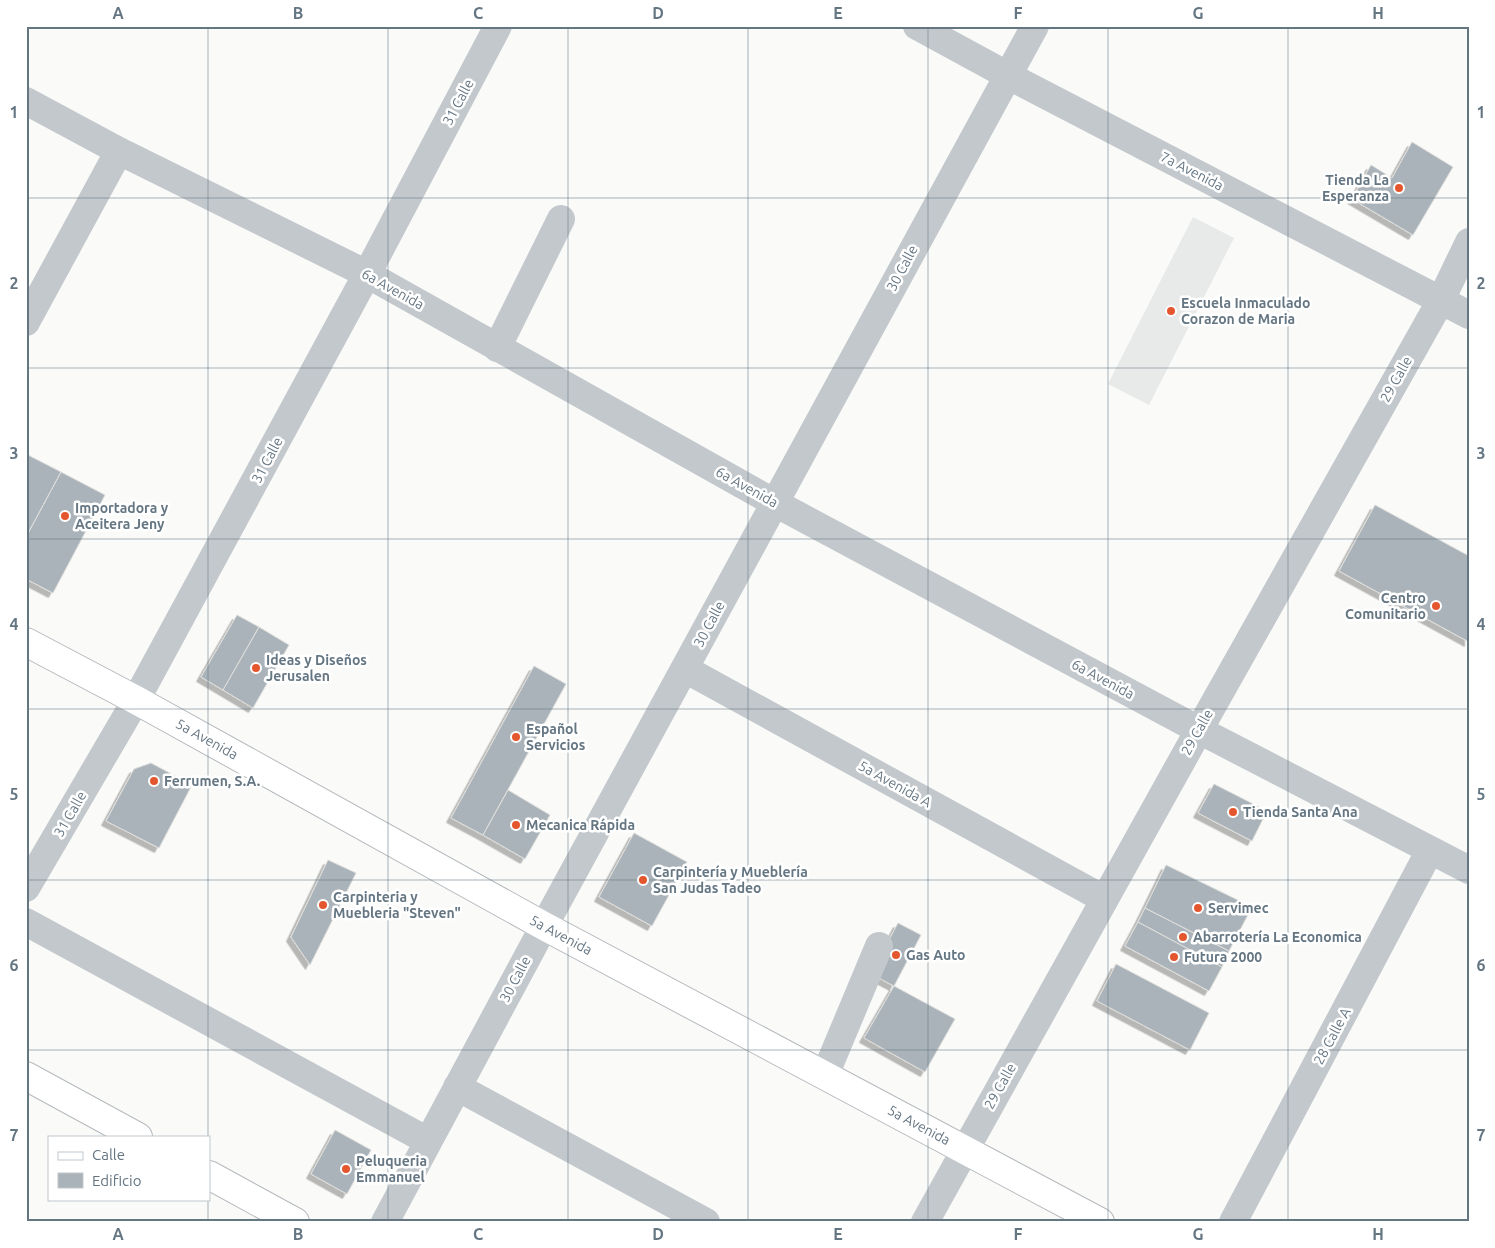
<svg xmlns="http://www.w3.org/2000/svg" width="1495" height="1248" font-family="Ubuntu,sans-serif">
	<defs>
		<filter id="shadow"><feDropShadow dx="-4.5" dy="4.5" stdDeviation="0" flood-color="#0004"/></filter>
	</defs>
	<rect width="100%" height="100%" fill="#fafaf8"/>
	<path fill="#e8e9e9" d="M1193,217L1234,238L1149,405L1108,384Z"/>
	<path fill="#aab3b9" stroke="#dcdcda" filter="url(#shadow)" d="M1412,142L1453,167L1413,235L1352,199L1371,165L1392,178Z
		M26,454L61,472L26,537Z
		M61,472L105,495L53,593L26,579V537Z
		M1375,505L1469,556V642L1339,571Z
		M237,615L259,627L223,690L201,677Z
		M259,627L289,645L253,708L223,690Z
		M534,666L566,684L483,835L451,818Z
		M151,763L192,785L159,848L106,821L134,769Z
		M1214,784L1267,811L1252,841L1198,813Z
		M508,790L550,815L525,859L483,835Z
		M634,833L687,862L652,926L599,897Z
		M328,860L356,873L310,965L291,937Z
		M1166,865L1252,907L1229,951L1145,908Z
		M1145,908L1229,951L1222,967L1138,922Z
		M1138,922L1222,967L1209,991L1125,946Z
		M898,923L921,935L894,986L871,974Z
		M1116,964L1209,1013L1190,1050L1097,1001Z
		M894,986L955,1019L925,1072L864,1038Z
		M335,1130L371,1150L347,1194L311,1174Z"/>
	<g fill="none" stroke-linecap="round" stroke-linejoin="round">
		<defs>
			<path id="major" d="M26,642L136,700L544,926L1100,1222
				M26,1076L138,1137
				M209,1175L295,1222"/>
		</defs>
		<use href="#major" stroke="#b5babe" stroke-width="30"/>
		<path stroke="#c3c8cc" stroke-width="28" d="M917,26L1007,75L1469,315
			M26,101L119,151L367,274L775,503L1199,730L1469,870
			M26,322L119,151
			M497,348L561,219
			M685,669L1104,899
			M26,888L136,700L367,274L498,26
			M26,922L428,1141
			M825,1075L879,946
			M457,1087L706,1222
			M385,1222L544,926L1035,26
			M925,1222L1199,730L1441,300L1469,242
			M1233,1222L1430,850"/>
		<use href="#major" stroke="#fff" stroke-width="28"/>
	</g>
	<path fill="none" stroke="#657683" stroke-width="1" stroke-opacity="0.55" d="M208,26V1137M388,26V1222M568,26V1222M748,26V1222M928,26V1222M1108,26V1222M1288,26V1222M26,198H1469M26,368H1469M26,539H1469M26,709H1469M26,880H1469M26,1050H1469M208,1199V1222"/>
	<g fill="#e4572e" stroke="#fff" stroke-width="2">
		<circle cx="1399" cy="188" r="5"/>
		<circle cx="1171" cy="311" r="5"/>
		<circle cx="65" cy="516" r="5"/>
		<circle cx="1436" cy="606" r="5"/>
		<circle cx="256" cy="668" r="5"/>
		<circle cx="516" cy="737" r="5"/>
		<circle cx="154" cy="781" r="5"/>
		<circle cx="1233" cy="812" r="5"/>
		<circle cx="516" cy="825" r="5"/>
		<circle cx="643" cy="880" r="5"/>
		<circle cx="323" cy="905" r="5"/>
		<circle cx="1198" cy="908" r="5"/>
		<circle cx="1183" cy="937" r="5"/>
		<circle cx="896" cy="955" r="5"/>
		<circle cx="1174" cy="957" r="5"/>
		<circle cx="346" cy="1169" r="5"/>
	</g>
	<g text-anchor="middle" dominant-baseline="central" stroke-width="5" stroke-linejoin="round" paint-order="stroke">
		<g font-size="14" fill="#657683" stroke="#fff">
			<text transform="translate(458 102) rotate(-62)">31 Calle</text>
			<text transform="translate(1192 171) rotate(27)">7a Avenida</text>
			<text transform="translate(902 268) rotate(-62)">30 Calle</text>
			<text transform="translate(393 289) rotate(29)">6a Avenida</text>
			<text transform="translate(1396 379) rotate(-61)">29 Calle</text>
			<text transform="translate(267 460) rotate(-62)">31 Calle</text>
			<text transform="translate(747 487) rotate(29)">6a Avenida</text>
			<text transform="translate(709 624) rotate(-62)">30 Calle</text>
			<text transform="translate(1103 679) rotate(28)">6a Avenida</text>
			<text transform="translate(1197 732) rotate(-61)">29 Calle</text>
			<text transform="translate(207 739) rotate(29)">5a Avenida</text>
			<text transform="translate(895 784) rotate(29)">5a Avenida A</text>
			<text transform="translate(70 814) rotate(-60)">31 Calle</text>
			<text transform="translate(561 935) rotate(28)">5a Avenida</text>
			<text transform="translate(515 979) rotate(-62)">30 Calle</text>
			<text transform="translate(1332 1036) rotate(-62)">28 Calle A</text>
			<text transform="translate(1000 1086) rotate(-61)">29 Calle</text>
			<text transform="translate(919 1125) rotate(28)">5a Avenida</text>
		</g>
		<g font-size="14" font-weight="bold" fill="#657683" stroke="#fff" text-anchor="start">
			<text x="1389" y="180" text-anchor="end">Tienda La<tspan x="1389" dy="16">Esperanza</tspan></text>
			<text x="1181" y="303">Escuela Inmaculado<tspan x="1181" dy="16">Corazon de Maria</tspan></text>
			<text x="75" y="508">Importadora y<tspan x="75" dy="16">Aceitera Jeny</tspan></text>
			<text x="1426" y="598" text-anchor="end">Centro<tspan x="1426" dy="16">Comunitario</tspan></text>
			<text x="266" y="660">Ideas y Diseños<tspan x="266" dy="16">Jerusalen</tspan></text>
			<text x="526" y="729">Español<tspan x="526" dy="16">Servicios</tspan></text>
			<text x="164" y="781">Ferrumen, S.A.</text>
			<text x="1243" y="812">Tienda Santa Ana</text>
			<text x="526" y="825">Mecanica Rápida</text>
			<text x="653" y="872">Carpintería y Mueblería<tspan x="653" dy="16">San Judas Tadeo</tspan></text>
			<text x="333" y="897">Carpinteria y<tspan x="333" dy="16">Muebleria "Steven"</tspan></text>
			<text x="1208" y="908">Servimec</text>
			<text x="1193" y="937">Abarrotería La Economica</text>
			<text x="906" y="955">Gas Auto</text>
			<text x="1184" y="957">Futura 2000</text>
			<text x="356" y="1161">Peluqueria<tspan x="356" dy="16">Emmanuel</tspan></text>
		</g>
	</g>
	<rect width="1495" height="1248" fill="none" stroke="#ffffff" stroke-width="55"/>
	<rect x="48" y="1136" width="162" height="65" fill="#ffffff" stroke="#c1c8cd"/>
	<rect x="58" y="1152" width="25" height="8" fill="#ffffff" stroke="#c1c8cd"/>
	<text x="92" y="1160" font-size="15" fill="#657683">Calle</text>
	<rect x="58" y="1173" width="25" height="15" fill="#aab3b9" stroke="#c1c8cd"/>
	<text x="92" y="1186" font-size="15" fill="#657683">Edificio</text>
	<rect x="28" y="28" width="1440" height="1192" fill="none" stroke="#657683" stroke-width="2"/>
	<g font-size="16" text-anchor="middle" font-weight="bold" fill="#657683">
		<text x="118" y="19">A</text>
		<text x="298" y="19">B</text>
		<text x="478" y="19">C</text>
		<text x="658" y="19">D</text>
		<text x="838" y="19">E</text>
		<text x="1018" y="19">F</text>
		<text x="1198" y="19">G</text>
		<text x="1378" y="19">H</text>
		<text x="14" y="118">1</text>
		<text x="1481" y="118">1</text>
		<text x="14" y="289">2</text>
		<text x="1481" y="289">2</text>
		<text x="14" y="459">3</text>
		<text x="1481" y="459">3</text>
		<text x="14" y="630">4</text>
		<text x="1481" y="630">4</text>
		<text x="14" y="800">5</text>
		<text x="1481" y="800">5</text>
		<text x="14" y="971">6</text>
		<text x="1481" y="971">6</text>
		<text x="14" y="1141">7</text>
		<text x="1481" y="1141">7</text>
		<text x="118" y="1240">A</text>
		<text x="298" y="1240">B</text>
		<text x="478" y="1240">C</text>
		<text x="658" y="1240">D</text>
		<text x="838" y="1240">E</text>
		<text x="1018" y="1240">F</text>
		<text x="1198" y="1240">G</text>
		<text x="1378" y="1240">H</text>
	</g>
</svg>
